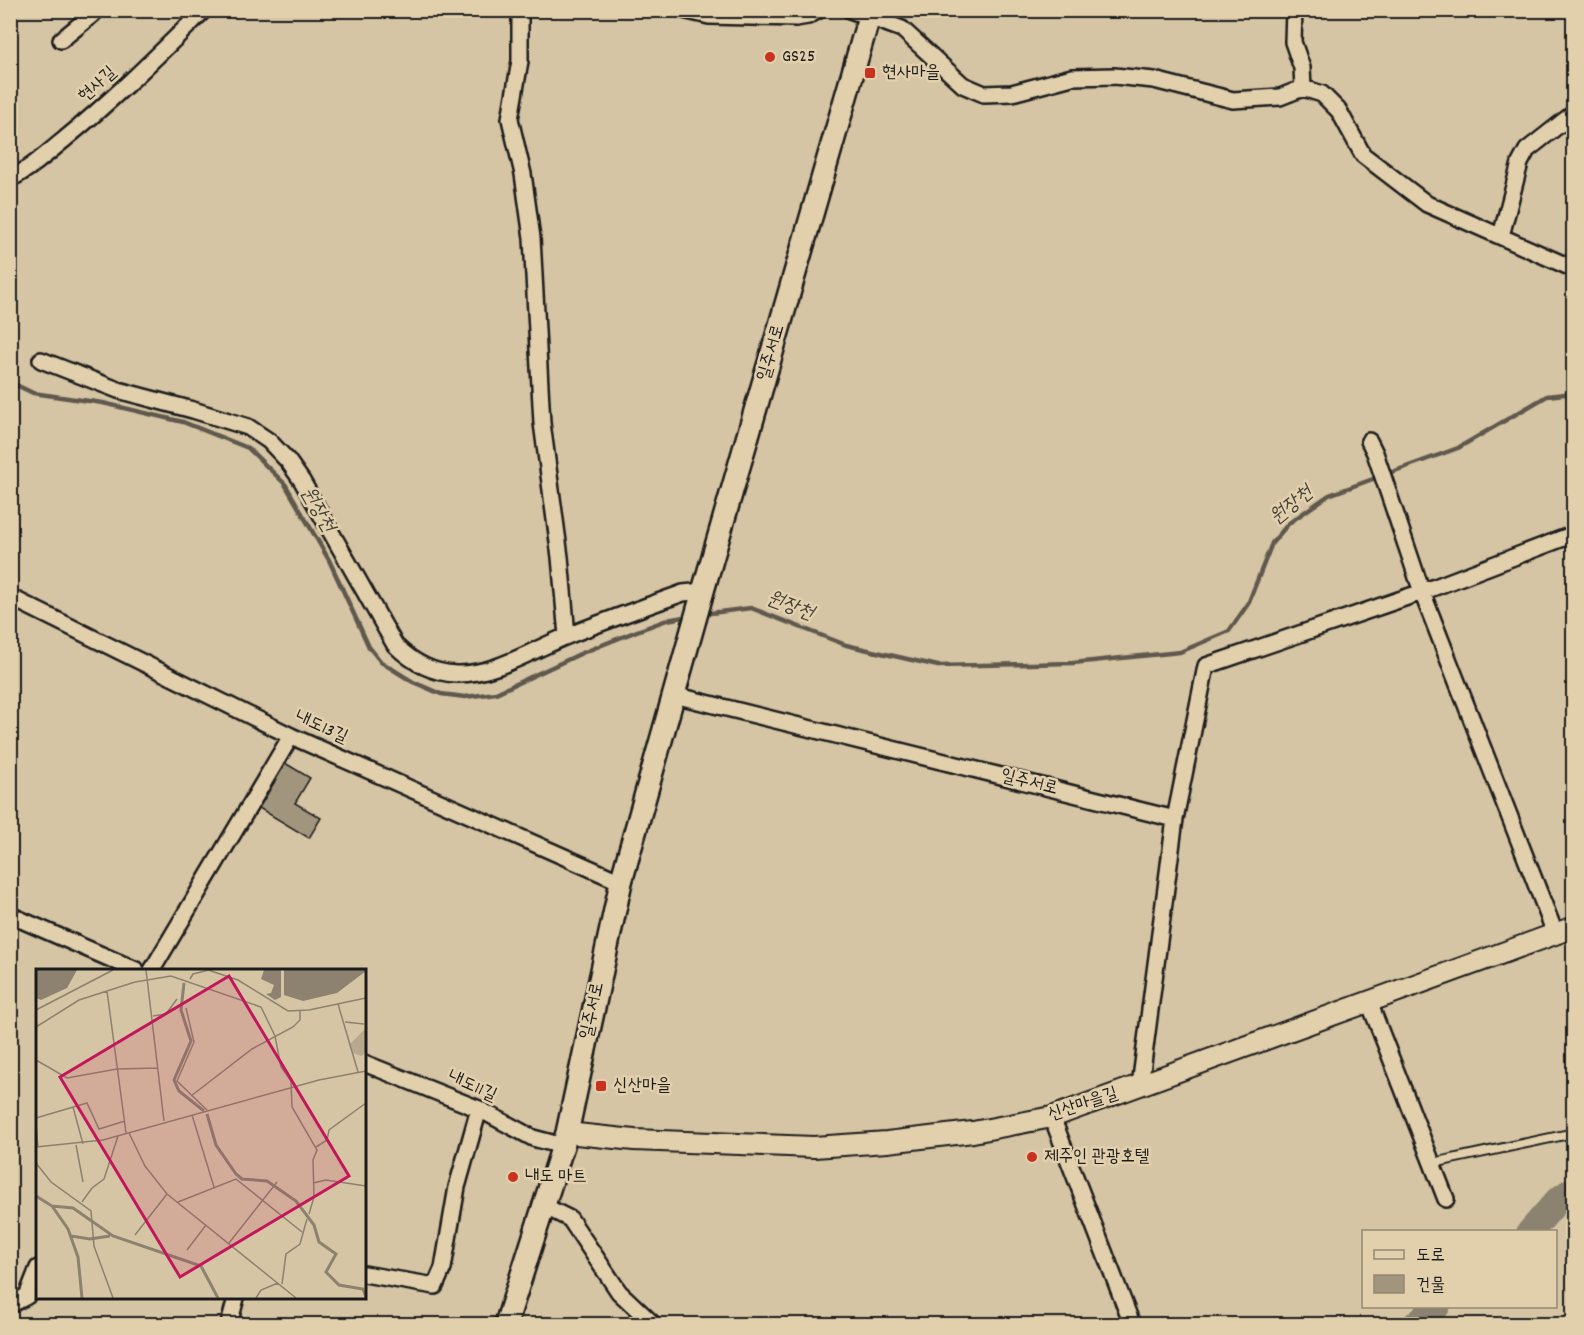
<svg xmlns="http://www.w3.org/2000/svg" width="1584" height="1335" font-family="Dekko,'Poor Story',sans-serif">
	<rect width="100%" height="100%" fill="#d6c5a4"/>
	<filter id="ink" filterUnits="userSpaceOnUse"><feTurbulence type="fractalNoise" baseFrequency=".0167" numOctaves="2"/><feDisplacementMap in="SourceGraphic" scale="12" xChannelSelector="R" yChannelSelector="G"/><feConvolveMatrix kernelMatrix="1 2 1 2 8 2 1 2 1" color-interpolation-filters="sRGB"/></filter>
	<g filter="url(#ink)">
		<g fill="none" stroke-linecap="round" stroke-linejoin="round">
			<path stroke="#5f594e" stroke-width="4.5" d="M10,382L33,393L103,403L183,422L248,448L285,484L329,560L369,647L381,662L413,682L441,694L465,697L496,693L582,653L637,631L667,620L689,616
				M703,614L751,608L846,645L938,666L1073,663L1180,652L1229,631L1248,604L1272,543L1289,523L1329,495L1458,448L1547,396L1574,393"/>
			<path stroke="#8c826f" stroke-width="27" d="M1530,1232L1557,1201L1574,1189
				M1416,1324L1437,1306"/>
		</g>
		<path fill="#a1957e" stroke="#1c1c1c" stroke-width="1.5" d="M280,760L310,778L295,803L321,818L309,838L254,805Z"/>
		<g fill="none" stroke-linecap="round" stroke-linejoin="round">
			<defs>
				<path id="service" d="M1433,1163L1574,1133"/>
				<path id="minor" d="M520,10V61L510,119L523,174L532,238L542,423L560,557L567,636
					M683,10L709,16L796,18L808,16L819,10
					M850,10L902,29L963,85L984,94L1012,93L1072,77L1114,76L1154,80L1233,100L1280,97L1303,88L1322,94L1339,111L1363,155L1427,204L1574,269
					M1294,10L1293,42L1302,68L1303,88
					M61,40L93,14L90,10
					M10,179C31,168 48,153 66,138C114,99 159,54 204,10
					M1501,236L1520,163L1527,150L1574,113
					M41,360L118,390L193,410L248,427L269,441L288,461L302,481L395,645C412,662 431,673 456,674C495,675 532,650 567,636C605,621 644,607 683,593L703,591
					M1369,441L1375,453L1422,592L1555,933
					M10,597L291,736L621,882
					M674,695L1175,819
					M10,915L136,970
					M152,970L291,736
					M1369,1002L1446,1199
					M364,1063L479,1109L533,1138L563,1146
					M1140,1086L1175,819L1206,666L1422,592L1574,534
					M1052,1117L1132,1324
					M544,1206L570,1219L619,1292L653,1324
					M364,1274L435,1286L443,1268L457,1187L479,1109
					M10,1305L27,1296L38,1268
					M229,1324L236,1298"/>
				<path id="tertiary" d="M567,1133L634,1140L814,1147L887,1142L973,1132L1052,1117L1574,927"/>
				<path id="secondary" d="M506,1324L567,1133L621,882L703,591L871,10"/>
			</defs>
			<use href="#service" stroke="#1c1c1c" stroke-width="12"/>
			<use href="#minor" stroke="#1c1c1c" stroke-width="20"/>
			<use href="#tertiary" stroke="#1c1c1c" stroke-width="24"/>
			<use href="#secondary" stroke="#1c1c1c" stroke-width="26"/>
			<use href="#service" stroke="#e2d0ad" stroke-width="8"/>
			<use href="#minor" stroke="#e2d0ad" stroke-width="15"/>
			<use href="#tertiary" stroke="#e2d0ad" stroke-width="20"/>
			<use href="#secondary" stroke="#e2d0ad" stroke-width="21"/>
		</g>
	</g>
	<g fill="#c8321e" stroke="#e2d0ad" stroke-width="2">
		<circle cx="770" cy="57" r="6"/>
		<rect x="864" y="67" width="12" height="12" rx="3"/>
		<rect x="595" y="1080" width="12" height="12" rx="3"/>
		<circle cx="1032" cy="1157" r="6"/>
		<circle cx="513" cy="1177" r="6"/>
	</g>
	<g text-anchor="middle" dominant-baseline="central" stroke-width="5" stroke-linejoin="round" paint-order="stroke">
		<g font-size="18" fill="#1c1c1c" stroke="#e2d0ad" text-anchor="start">
			<text x="782" y="57">GS25</text>
			<text x="882" y="73">현사마을</text>
			<text x="613" y="1086">신산마을</text>
			<text x="1044" y="1157">제주인 관광호텔</text>
			<text x="525" y="1177">내도 마트</text>
		</g>
		<g font-size="18" fill="#1c1c1c" stroke="#e2d0ad">
			<text transform="translate(98 85) rotate(-42)">현사길</text>
			<text transform="translate(772 353) rotate(-74)">일주서로</text>
			<text transform="translate(321 728) rotate(24)">내도13길</text>
			<text transform="translate(1029 783) rotate(14)">일주서로</text>
			<text transform="translate(593 1011) rotate(-78)">일주서로</text>
			<text transform="translate(472 1087) rotate(24)">내도11길</text>
			<text transform="translate(1083 1105) rotate(-18)">신산마을길</text>
		</g>
		<g font-size="20" font-style="italic" fill="#434039" stroke="#e2d0ad">
			<text transform="translate(1292 506) rotate(-39)">원장천</text>
			<text transform="translate(317 510) rotate(60)">원장천</text>
			<text transform="translate(790 607) rotate(21)">원장천</text>
		</g>
	</g>
	<g transform="translate(36 969)">
		<rect width="330" height="330" fill="#d6c5a4"/>
		<path d="M330,59V84L325,87L317,84L314,75Z" fill="#b7a98e"/>
		<path d="M0,1H41L31,19L5,31L0,29ZM228,1H245V28L239,31L230,25L235,24L238,16L225,10ZM248,1H330V2L301,24L267,32L248,26Z" fill="#8c826f"/>
		<path fill="none" stroke="#8c826f" stroke-width="3" d="M148,14L145,41L155,72L138,111L143,122L168,142M171,145L180,176L200,205L206,210L231,212L260,232L278,256L283,273L300,285L290,303L303,316L327,320L330,328M0,227L16,237L32,260L42,288L46,329M16,237L37,239L77,267L165,297L182,329M35,267L54,270L74,267"/>
		<path fill="none" stroke="#8c816e" stroke-width="1.5" d="M110,1L128,152M172,1L202,11L252,42L273,41L330,29M154,10L157,5L173,1M71,22L90,164M302,35L322,103M150,39L158,73L141,112L171,141M0,41L77,1M117,47L130,45L141,30M309,53L328,55M0,58L43,31L99,13L135,7L225,38L239,67L245,98L255,112L256,138L281,181L277,191L278,228L273,245M0,91L31,109L81,100L122,99M155,127L216,80L257,58L264,51V42M37,138L47,175M156,146L178,218M0,149L51,134L63,160L89,152M0,156L2,178M93,164L109,197L131,225L260,329M40,176L47,213M0,178L67,171L283,111L330,102M280,178L291,171L293,161L330,134M0,194L15,213L55,242L58,277L77,329M277,214L290,211L330,217M46,233L56,219L68,210L82,167M142,233L200,210L266,263M99,266L131,225M193,274L241,213M151,281L170,256M246,315L250,285L264,275L271,250M220,329L225,321L242,314"/>
		<path fill="#c2185b" fill-opacity="0.15" stroke="#c2185b" stroke-width="3" d="M193,7L313,207L144,308L24,108Z"/>
		<rect width="330" height="330" fill="none" stroke="#1c1c1c" stroke-width="3"/>
	</g>
	<rect width="1584" height="1335" fill="none" stroke="#e2d0ad" stroke-width="36"/>
	<rect x="18" y="18" width="1548" height="1299" fill="none" stroke="#1c1c1c" stroke-width="2" filter="url(#ink)"/>
	<rect x="1362" y="1230" width="195" height="78" fill="#e2d0ad" stroke="#938873" stroke-width="1.5"/>
	<rect x="1374" y="1250" width="30" height="9" fill="#e2d0ad" stroke="#938873" stroke-width="1.5"/>
	<text x="1416" y="1260" font-size="18" fill="#1c1c1c">도로</text>
	<rect x="1374" y="1275" width="30" height="18" fill="#a1957e" stroke="#938873" stroke-width="1.5"/>
	<text x="1416" y="1290" font-size="18" fill="#1c1c1c">건물</text>
</svg>
